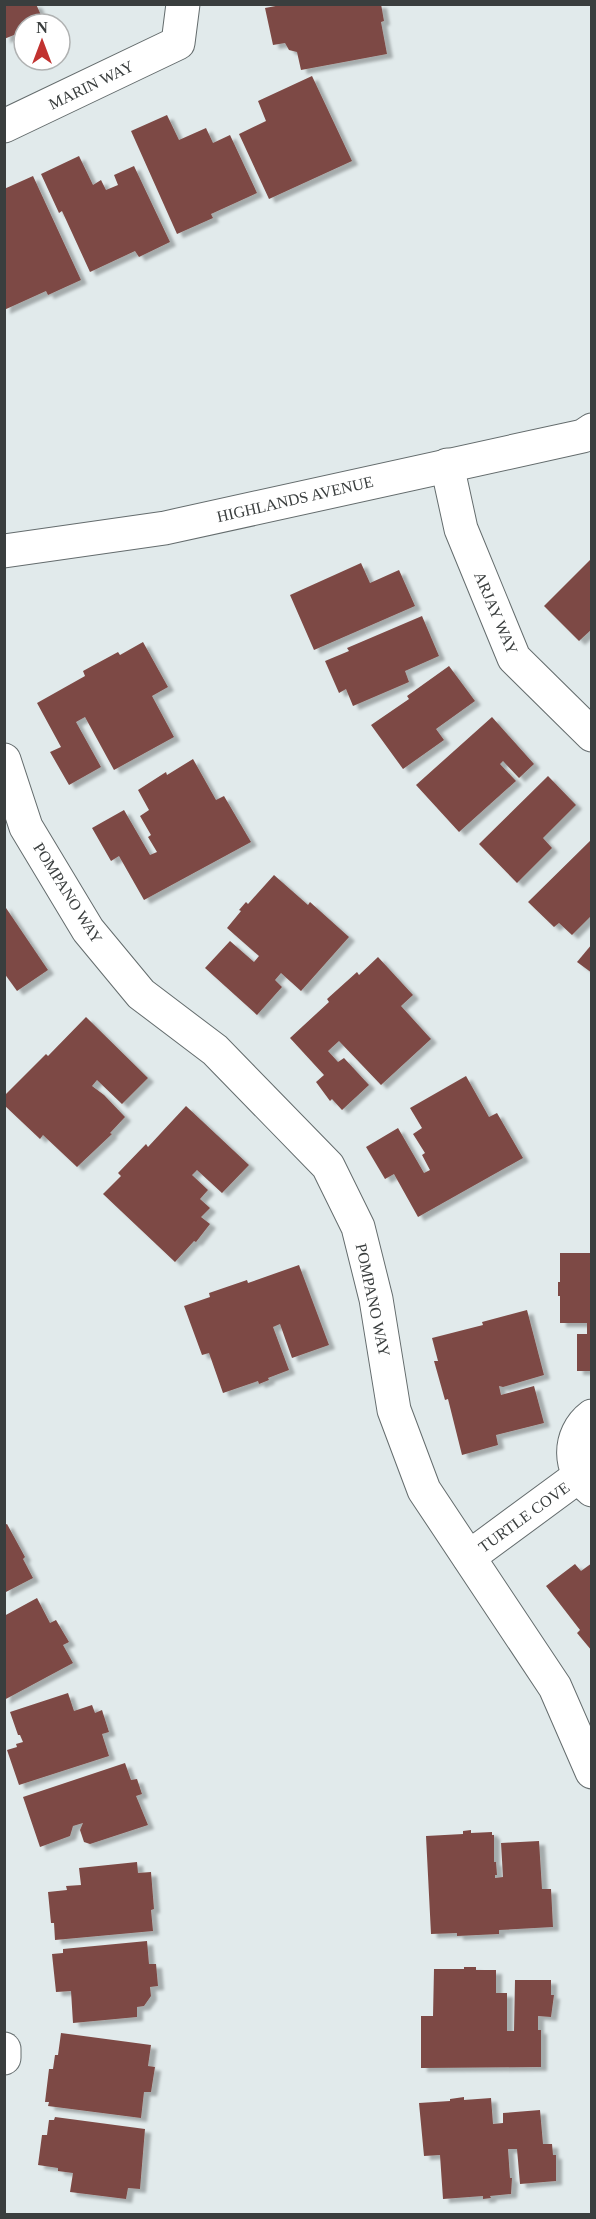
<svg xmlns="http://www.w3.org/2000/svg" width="596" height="2219" font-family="'Times New Roman',serif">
<defs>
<filter id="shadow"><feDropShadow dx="6" dy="4" stdDeviation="1.5" flood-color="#0004"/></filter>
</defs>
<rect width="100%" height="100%" fill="#e1eaeb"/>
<!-- building -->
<g fill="#7d4a45" filter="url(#shadow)">
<path d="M4,4H36L44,22L39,24H24V31L4,39Z"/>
<path d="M286,4H381L384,21L381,22L387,54L301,70L297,52L289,50L285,43L273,45L265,8Z"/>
<path d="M312,76L352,161L269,199L239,134L266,121L258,101Z"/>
<path d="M167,115L179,140L206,128L213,143L230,135L257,193L211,214L213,218L177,234L131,131Z"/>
<path d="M79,156L93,185L101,180L106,190L118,185L114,175L134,166L170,242L139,257L135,251L90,272L62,211L59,213L41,174Z"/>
<path d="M33,176L81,280L48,295L46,291L4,310V189Z"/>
<path d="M592,558V629L579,641L544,606Z"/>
<path d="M361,563L370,583L399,570L415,606L314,650L290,595Z"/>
<path d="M422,616L439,656L405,671L409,682L353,706L346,689L339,693L325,661L349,651L347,648Z"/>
<path d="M143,642L168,687L152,696L174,737L114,770L85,717L76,722L101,767L69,785L50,752L61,747L37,703L85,676L83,671L118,652L120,655Z"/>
<path d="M449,666L475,701L436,729L444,740L403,769L371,725L409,699L407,696Z"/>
<path d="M492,717L534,764L519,778L503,761L500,764L516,781L459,832L416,785Z"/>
<path d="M193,759L216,800L224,796L251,842L144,900L119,856L111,861L92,828L124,810L150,855L157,852L148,837L151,835L140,816L149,810L138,790L166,772L167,775Z"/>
<path d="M548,776L576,805L543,838L552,848L517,883L479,844Z"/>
<path d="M592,839V915L572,935L559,923L554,927L528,902Z"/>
<path d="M274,875L308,905L310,902L349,937L301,991L281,973L275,980L282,987L257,1015L205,968L230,941L254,962L259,956L227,928L241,911L239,910L246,902L248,904Z"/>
<path d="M4,905L48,970L17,991L4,973Z"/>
<path d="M592,944V973L577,962Z"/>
<path d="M378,957L413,995L401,1006L431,1039L381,1085L339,1041L328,1051L338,1062L344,1058L369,1085L342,1110L332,1099L330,1101L316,1082L324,1075L290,1038L329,1002L327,999L357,972L359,975Z"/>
<path d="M86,1017L148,1078L122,1104L97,1080L92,1086L104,1095L125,1117L110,1133L112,1134L77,1167L43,1135L40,1139L4,1105V1096L46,1054L48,1056Z"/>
<path d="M466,1076L489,1117L497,1113L523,1158L418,1217L394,1174L385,1179L366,1147L398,1128L424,1173L430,1170L422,1155L425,1153L413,1134L422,1128L410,1108Z"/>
<path d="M186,1106L249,1165L222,1193L197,1170L192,1175L208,1190L200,1199L210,1208L201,1217L210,1224L196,1242L194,1241L175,1262L103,1194L121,1176L118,1173L146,1144L148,1147Z"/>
<path d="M560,1253H592V1371H577V1334H587V1323H560V1296H558V1282H560Z"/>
<path d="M299,1265L329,1345L292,1358L280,1324L273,1327L289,1370L268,1378L269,1380L259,1384L258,1381L223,1393L209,1353L202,1355L184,1306L210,1297L209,1293L247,1280L248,1283Z"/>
<path d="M527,1310L544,1375L503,1387L499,1386L501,1395L534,1386L544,1423L496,1435L498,1445L462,1455L448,1399L445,1400L434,1361H438L432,1338L483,1325L482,1322Z"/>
<path d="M7,1524L25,1557L23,1559L33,1578L4,1593V1525Z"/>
<path d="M592,1563V1651L577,1633L580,1630L546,1586L575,1564L581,1571Z"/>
<path d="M37,1598L50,1623L56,1620L69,1642L63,1645L73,1663L4,1700V1616Z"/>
<path d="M68,1693L74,1711L92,1705L95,1713L102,1710L109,1732L102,1734L109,1756L19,1785L7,1750L17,1747L16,1744L23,1742L20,1735H18L10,1712Z"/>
<path d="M125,1763L131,1780L137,1779L142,1794L136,1796L148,1825L90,1844L84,1842L80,1830L83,1823L73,1826L70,1836L40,1847L23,1797Z"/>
<path d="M471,1830V1833L492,1832V1835H494V1862H496L497,1875H495V1878L503,1877L501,1843L539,1841L542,1889H551L553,1927L499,1930V1934L457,1936V1933L431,1934L426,1836L463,1834V1831Z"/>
<path d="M137,1862L138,1873L151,1872L154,1909L151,1910L153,1931L55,1940L54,1923H51L48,1892L67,1890L66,1886L81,1885L79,1868Z"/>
<path d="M147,1941L149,1964H156L158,1986L150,1987L151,1996L144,2006L137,2007V2017L73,2023L71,1991L56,1992L52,1954L63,1953V1949Z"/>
<path d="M464,1967H476V1970H496V1993H507V2031H514L515,1980H551V1995H554L551,2017L538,2016V2030H541V2067L421,2068V2016H433L434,1969H464Z"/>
<path d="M61,2033L151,2045L148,2066L155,2067L151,2092H144L141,2118L48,2106L49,2102H45L49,2069H53L55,2055H58Z"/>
<path d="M464,2097V2100L491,2098L493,2124L503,2123V2113L540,2110L543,2144H552L553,2155H556V2181L520,2184L517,2149H508L510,2178H512L511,2194L490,2196L491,2198L483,2199V2196L443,2199L440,2155L424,2156L419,2103L450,2101V2099Z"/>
<path d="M55,2117L145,2129L140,2189L128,2188L126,2199L70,2192L73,2173L58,2171V2168L38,2165L42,2135H47L49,2120H54Z"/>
</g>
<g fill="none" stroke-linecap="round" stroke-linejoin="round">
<!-- minor casing -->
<g stroke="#646c6d" stroke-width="35">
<g id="minor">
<path d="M4,126L178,43L183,4"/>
<path d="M447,465L461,529L514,658L592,735"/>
<path d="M4,760L26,827L88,930L141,994L215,1050L328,1166L358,1227L376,1299L394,1410L424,1490L555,1687L592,1772"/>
<path d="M592,1416C567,1435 568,1471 592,1490"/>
<path d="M469,1557L579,1476"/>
<path d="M4,2049V2058"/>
</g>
</g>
<!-- major casing -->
<g stroke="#646c6d" stroke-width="35">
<path id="major" d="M4,551L165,528L583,436L592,430"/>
</g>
<!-- minor -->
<use href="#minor" stroke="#fff" stroke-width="33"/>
<!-- major -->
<use href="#major" stroke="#fff" stroke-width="33"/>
</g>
<g text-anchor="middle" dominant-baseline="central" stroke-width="6" stroke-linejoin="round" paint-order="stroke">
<!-- street labels -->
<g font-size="16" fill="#3a3e3e" stroke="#fff">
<text transform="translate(91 85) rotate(-26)">MARIN WAY</text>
<text transform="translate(295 499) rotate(-13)">HIGHLANDS AVENUE</text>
<text transform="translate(496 613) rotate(67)">ARJAY WAY</text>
<text transform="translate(68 893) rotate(58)">POMPANO WAY</text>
<text transform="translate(373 1300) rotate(78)">POMPANO WAY</text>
<text transform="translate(524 1517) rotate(-36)">TURTLE COVE</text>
</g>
</g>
<!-- border -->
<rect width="596" height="2219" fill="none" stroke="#3a3e3e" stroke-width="12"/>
<!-- north arrow -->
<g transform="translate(42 42)"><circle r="28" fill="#ffffff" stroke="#b0b2b2" stroke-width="1.5"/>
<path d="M0-4.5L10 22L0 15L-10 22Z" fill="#c13230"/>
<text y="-9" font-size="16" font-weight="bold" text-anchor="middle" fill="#3a3e3e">N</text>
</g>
</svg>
